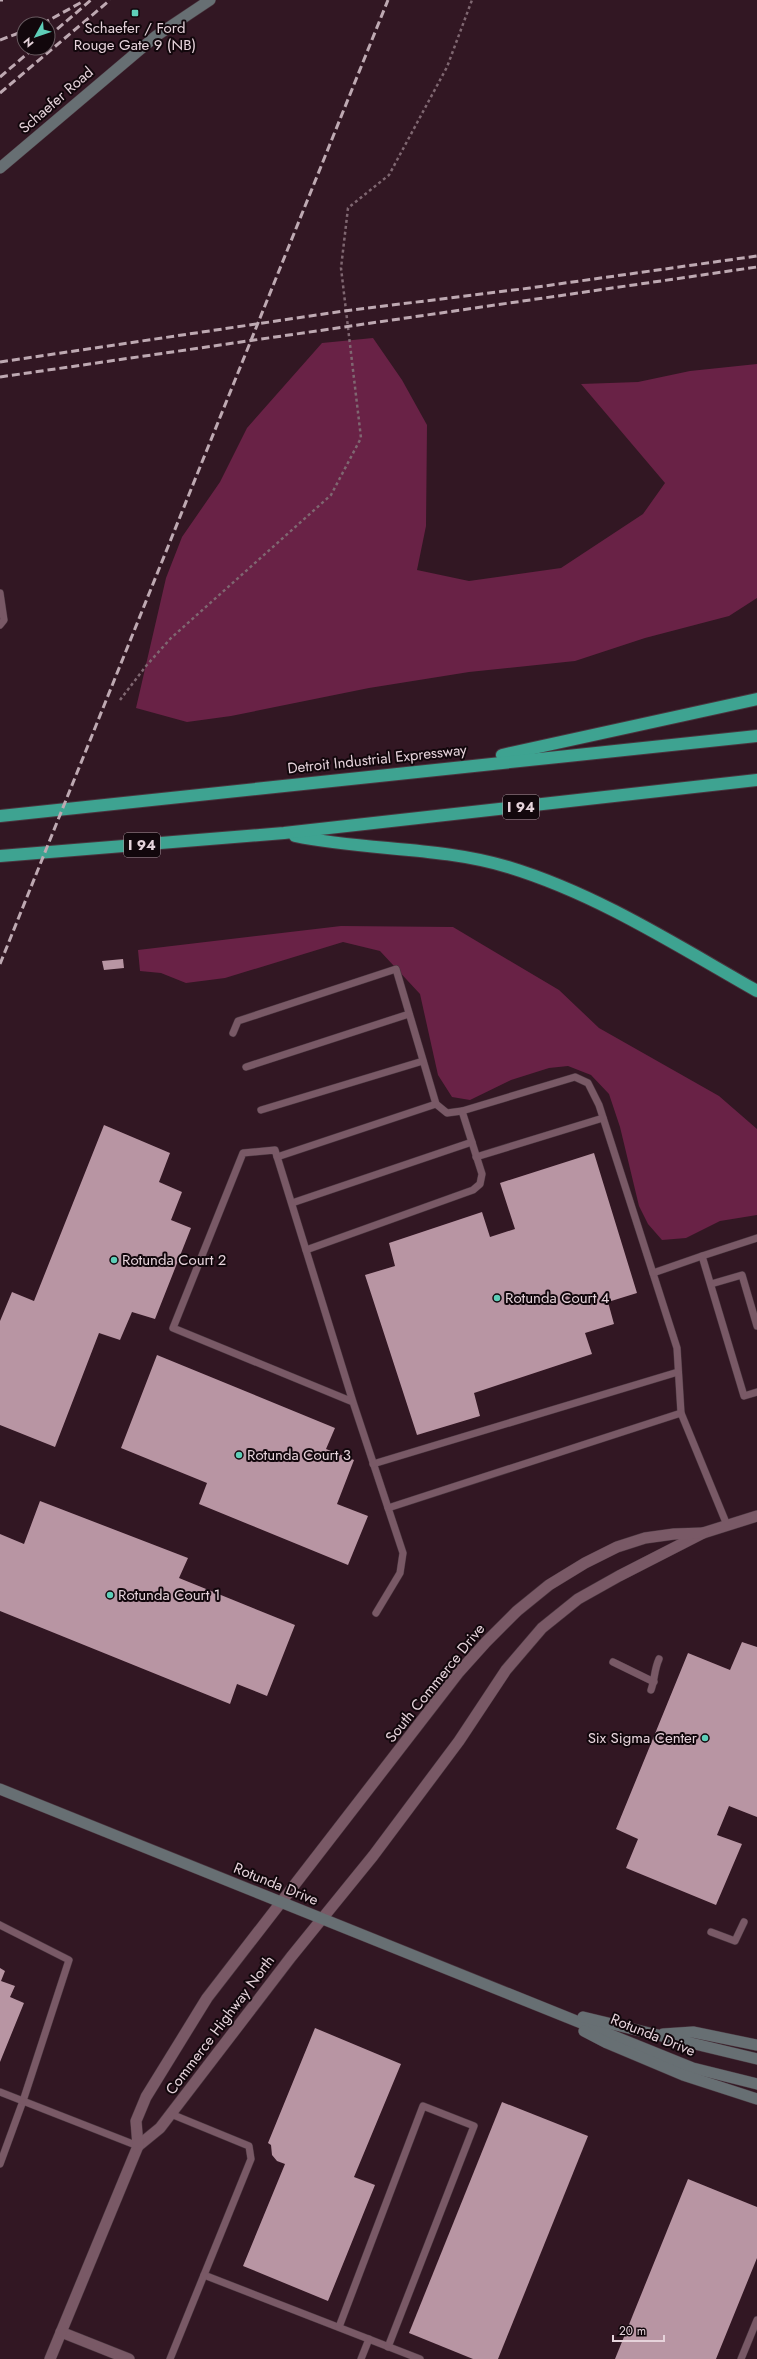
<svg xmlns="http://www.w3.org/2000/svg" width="757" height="2359" font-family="Jost,sans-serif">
<rect width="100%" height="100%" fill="#321723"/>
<!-- green -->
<g fill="#692246">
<path d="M373,338L402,380L427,425L426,526L417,570L469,581L561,568L643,514L665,483L581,384L638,382L690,371L757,364V598L729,616L645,638L575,661L469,672L369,688L231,716L187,722L136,708L166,578L182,537L220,482L247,428L322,343Z"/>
<path d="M341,926L453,927L559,990L599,1028L719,1096L757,1129V1215L720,1221L686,1238L662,1240L648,1224L639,1206L620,1127L609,1094L591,1075L568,1066L549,1068L511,1080L470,1100L452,1097L438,1075L420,994L380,951L343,942L225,978L186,983L161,973L140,971L138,950Z"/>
</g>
<!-- building -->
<g fill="#b895a3">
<path d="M123,959L124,968L104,970L102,961Z"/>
<path d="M104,1125L170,1153L159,1182L182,1192L171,1220L191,1228L155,1319L132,1312L120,1340L99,1333L55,1447L0,1425V1321L12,1292L34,1301Z"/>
<path d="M594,1153L637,1293L608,1302L614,1324L585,1333L592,1354L474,1393L480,1416L417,1435L365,1275L395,1266L389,1243L482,1212L490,1237L515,1229L500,1183Z"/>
<path d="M157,1355L335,1428L326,1449L354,1460L337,1504L368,1516L348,1565L199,1504L207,1483L121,1448Z"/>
<path d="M40,1501L188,1558L179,1578L295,1625L267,1696L237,1684L230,1704L0,1611V1534L24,1544Z"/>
<path d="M742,1642L757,1647V1817L729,1806L717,1835L742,1844L716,1905L626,1868L638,1839L616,1829L688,1653L730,1670Z"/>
<path d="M0,1968L5,1971L1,1981L15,1986L10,1997L24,2003L0,2062Z"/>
<path d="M315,2028L401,2064L354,2177L375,2185L328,2301L243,2266L285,2164L277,2161L272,2155L271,2145L268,2143Z"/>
<path d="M502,2102L588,2136L498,2359H473L409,2333Z"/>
<path d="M688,2179L757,2207V2258L716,2359H615Z"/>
</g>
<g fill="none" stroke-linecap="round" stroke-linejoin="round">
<!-- service casing -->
<g stroke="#49353e" stroke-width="8">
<g id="service">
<path d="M0,593L4,620L0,625"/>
<path d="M233,1033L238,1021L396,969L436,1104L447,1113L462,1111L575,1077L588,1083L599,1105L677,1348L681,1413"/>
<path d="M246,1067L409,1014"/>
<path d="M261,1110L423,1061"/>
<path d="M277,1157L436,1104"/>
<path d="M476,1157L603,1118"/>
<path d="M292,1203L472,1142"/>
<path d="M306,1250L473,1190L480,1184L482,1174L462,1111"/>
<path d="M702,1256L757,1238"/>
<path d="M653,1273L702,1256L744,1396L757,1392"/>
<path d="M711,1284L742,1275L757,1326"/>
<path d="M353,1402L275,1150L243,1153L173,1328L353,1402L403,1553L400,1573L376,1613"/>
<path d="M373,1464L678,1372"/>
<path d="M388,1508L681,1413L727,1525"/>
<path d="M613,1662L654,1682"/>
<path d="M651,1690C655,1679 654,1670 659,1659"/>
<path d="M0,1925L69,1960L23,2101L0,2164"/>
<path d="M711,1932L735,1941L744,1922"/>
<path d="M0,2092L138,2146"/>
<path d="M171,2114L249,2146L251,2159L204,2275L420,2359"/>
<path d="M339,2327L423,2106L474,2126L388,2347"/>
<path d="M170,2359L204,2275"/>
<path d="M361,2359L369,2339"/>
<path d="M741,2359L757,2320"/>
</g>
</g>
<!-- minor casing -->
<g stroke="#49353e" stroke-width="12">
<g id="minor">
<path d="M138,2146L160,2128L291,1957L373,1856L459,1741L506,1670L542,1628L578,1599L619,1576L703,1533L757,1516"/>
<path d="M61,2332L129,2359"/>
<path d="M50,2359L138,2146L136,2121L146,2097L207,1998L459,1672L486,1642L517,1611L549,1585L585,1563L617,1547L645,1538L674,1534L703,1533"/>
</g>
</g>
<!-- secondary casing -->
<g stroke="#49353e" stroke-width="12">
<g id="secondary">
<path d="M0,168L156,36L210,0"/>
<path d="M0,1789L693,2068L757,2084"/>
<path d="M583,2017L757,2059"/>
<path d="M584,2031L607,2043L683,2075L757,2099"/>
<path d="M663,2034L693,2032L757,2045"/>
</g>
</g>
<!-- motorway casing -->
<g stroke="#49353e" stroke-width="14">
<g id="motorway">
<path d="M502,755L757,699"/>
<path d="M0,816L757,736"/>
<path d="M295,836C365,851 438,846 508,867C597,894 676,945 757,991"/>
<path d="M0,856L284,833L757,780"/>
</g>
</g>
<!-- path -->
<path stroke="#7f6771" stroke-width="2.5" stroke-dasharray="3 3" stroke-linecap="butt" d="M120,700L146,666L171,638L331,495L361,438L341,268L348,208L389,175L447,67L472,0"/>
<!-- service -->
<use href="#service" stroke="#795966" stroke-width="7"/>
<!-- minor -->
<use href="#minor" stroke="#795966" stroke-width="11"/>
<!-- secondary -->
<use href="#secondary" stroke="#676f73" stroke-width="11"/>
<!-- motorway -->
<use href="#motorway" stroke="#3ea391" stroke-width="12"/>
<!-- rail -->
<g stroke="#bea9b2" stroke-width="3" stroke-dasharray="8 4" stroke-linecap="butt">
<path d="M0,0H3"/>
<path d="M42,24L82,2"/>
<path d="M48,37L91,0"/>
<path d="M0,40L24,31"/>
<path d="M0,77L34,48"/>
<path d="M0,93L110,0"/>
<path d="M0,362L344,311L530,288L757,256"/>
<path d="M0,377L757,267"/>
<path d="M0,964L388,0"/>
</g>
</g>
<!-- markers -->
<g fill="#5eceb8" stroke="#12070c" stroke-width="1.5">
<rect x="131" y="9" width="8" height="8" rx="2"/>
<circle cx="114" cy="1260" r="4"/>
<circle cx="497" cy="1298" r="4"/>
<circle cx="239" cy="1455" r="4"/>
<circle cx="110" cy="1595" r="4"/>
<circle cx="705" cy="1738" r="4"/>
</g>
<g text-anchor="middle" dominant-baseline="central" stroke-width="4" stroke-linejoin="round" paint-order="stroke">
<!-- shield labels -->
<g fill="#12070c" stroke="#a6969d" stroke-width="1">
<rect x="503" y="795" width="36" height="24" rx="3"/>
<rect x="124" y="833" width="36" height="24" rx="3"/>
</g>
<g font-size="14" font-weight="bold" fill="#e6d3db">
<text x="521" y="807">I 94</text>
<text x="142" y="845">I 94</text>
</g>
<!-- poi labels -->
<g font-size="15" fill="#e6d3db" stroke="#12070c" text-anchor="start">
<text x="135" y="28" text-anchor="middle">Schaefer / Ford<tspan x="135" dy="17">Rouge Gate 9 (NB)</tspan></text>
<text x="122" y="1260">Rotunda Court 2</text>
<text x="505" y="1298">Rotunda Court 4</text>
<text x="247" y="1455">Rotunda Court 3</text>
<text x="118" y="1595">Rotunda Court 1</text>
<text x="697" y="1738" text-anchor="end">Six Sigma Center</text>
</g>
<!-- street labels -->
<g font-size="15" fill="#e6d3db" stroke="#12070c">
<text transform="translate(56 100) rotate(-41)">Schaefer Road</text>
<text transform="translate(377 759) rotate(-6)">Detroit Industrial Expressway</text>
<text transform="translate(435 1683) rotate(-51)">South Commerce Drive</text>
<text transform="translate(276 1884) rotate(22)">Rotunda Drive</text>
<text transform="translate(220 2025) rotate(-53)">Commerce Highway North</text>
<text transform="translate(653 2035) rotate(22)">Rotunda Drive</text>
</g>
</g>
<!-- north arrow -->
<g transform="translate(36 36) rotate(230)"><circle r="19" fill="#12070c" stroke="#67595f"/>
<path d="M0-3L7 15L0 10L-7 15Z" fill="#5eceb8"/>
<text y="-6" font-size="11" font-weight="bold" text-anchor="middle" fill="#e6d3db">N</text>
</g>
<!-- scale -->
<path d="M613 2335v6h51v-6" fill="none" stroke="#e6d3db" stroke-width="2"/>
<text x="619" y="2335" font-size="12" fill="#e6d3db" stroke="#12070c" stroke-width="3" paint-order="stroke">20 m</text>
</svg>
